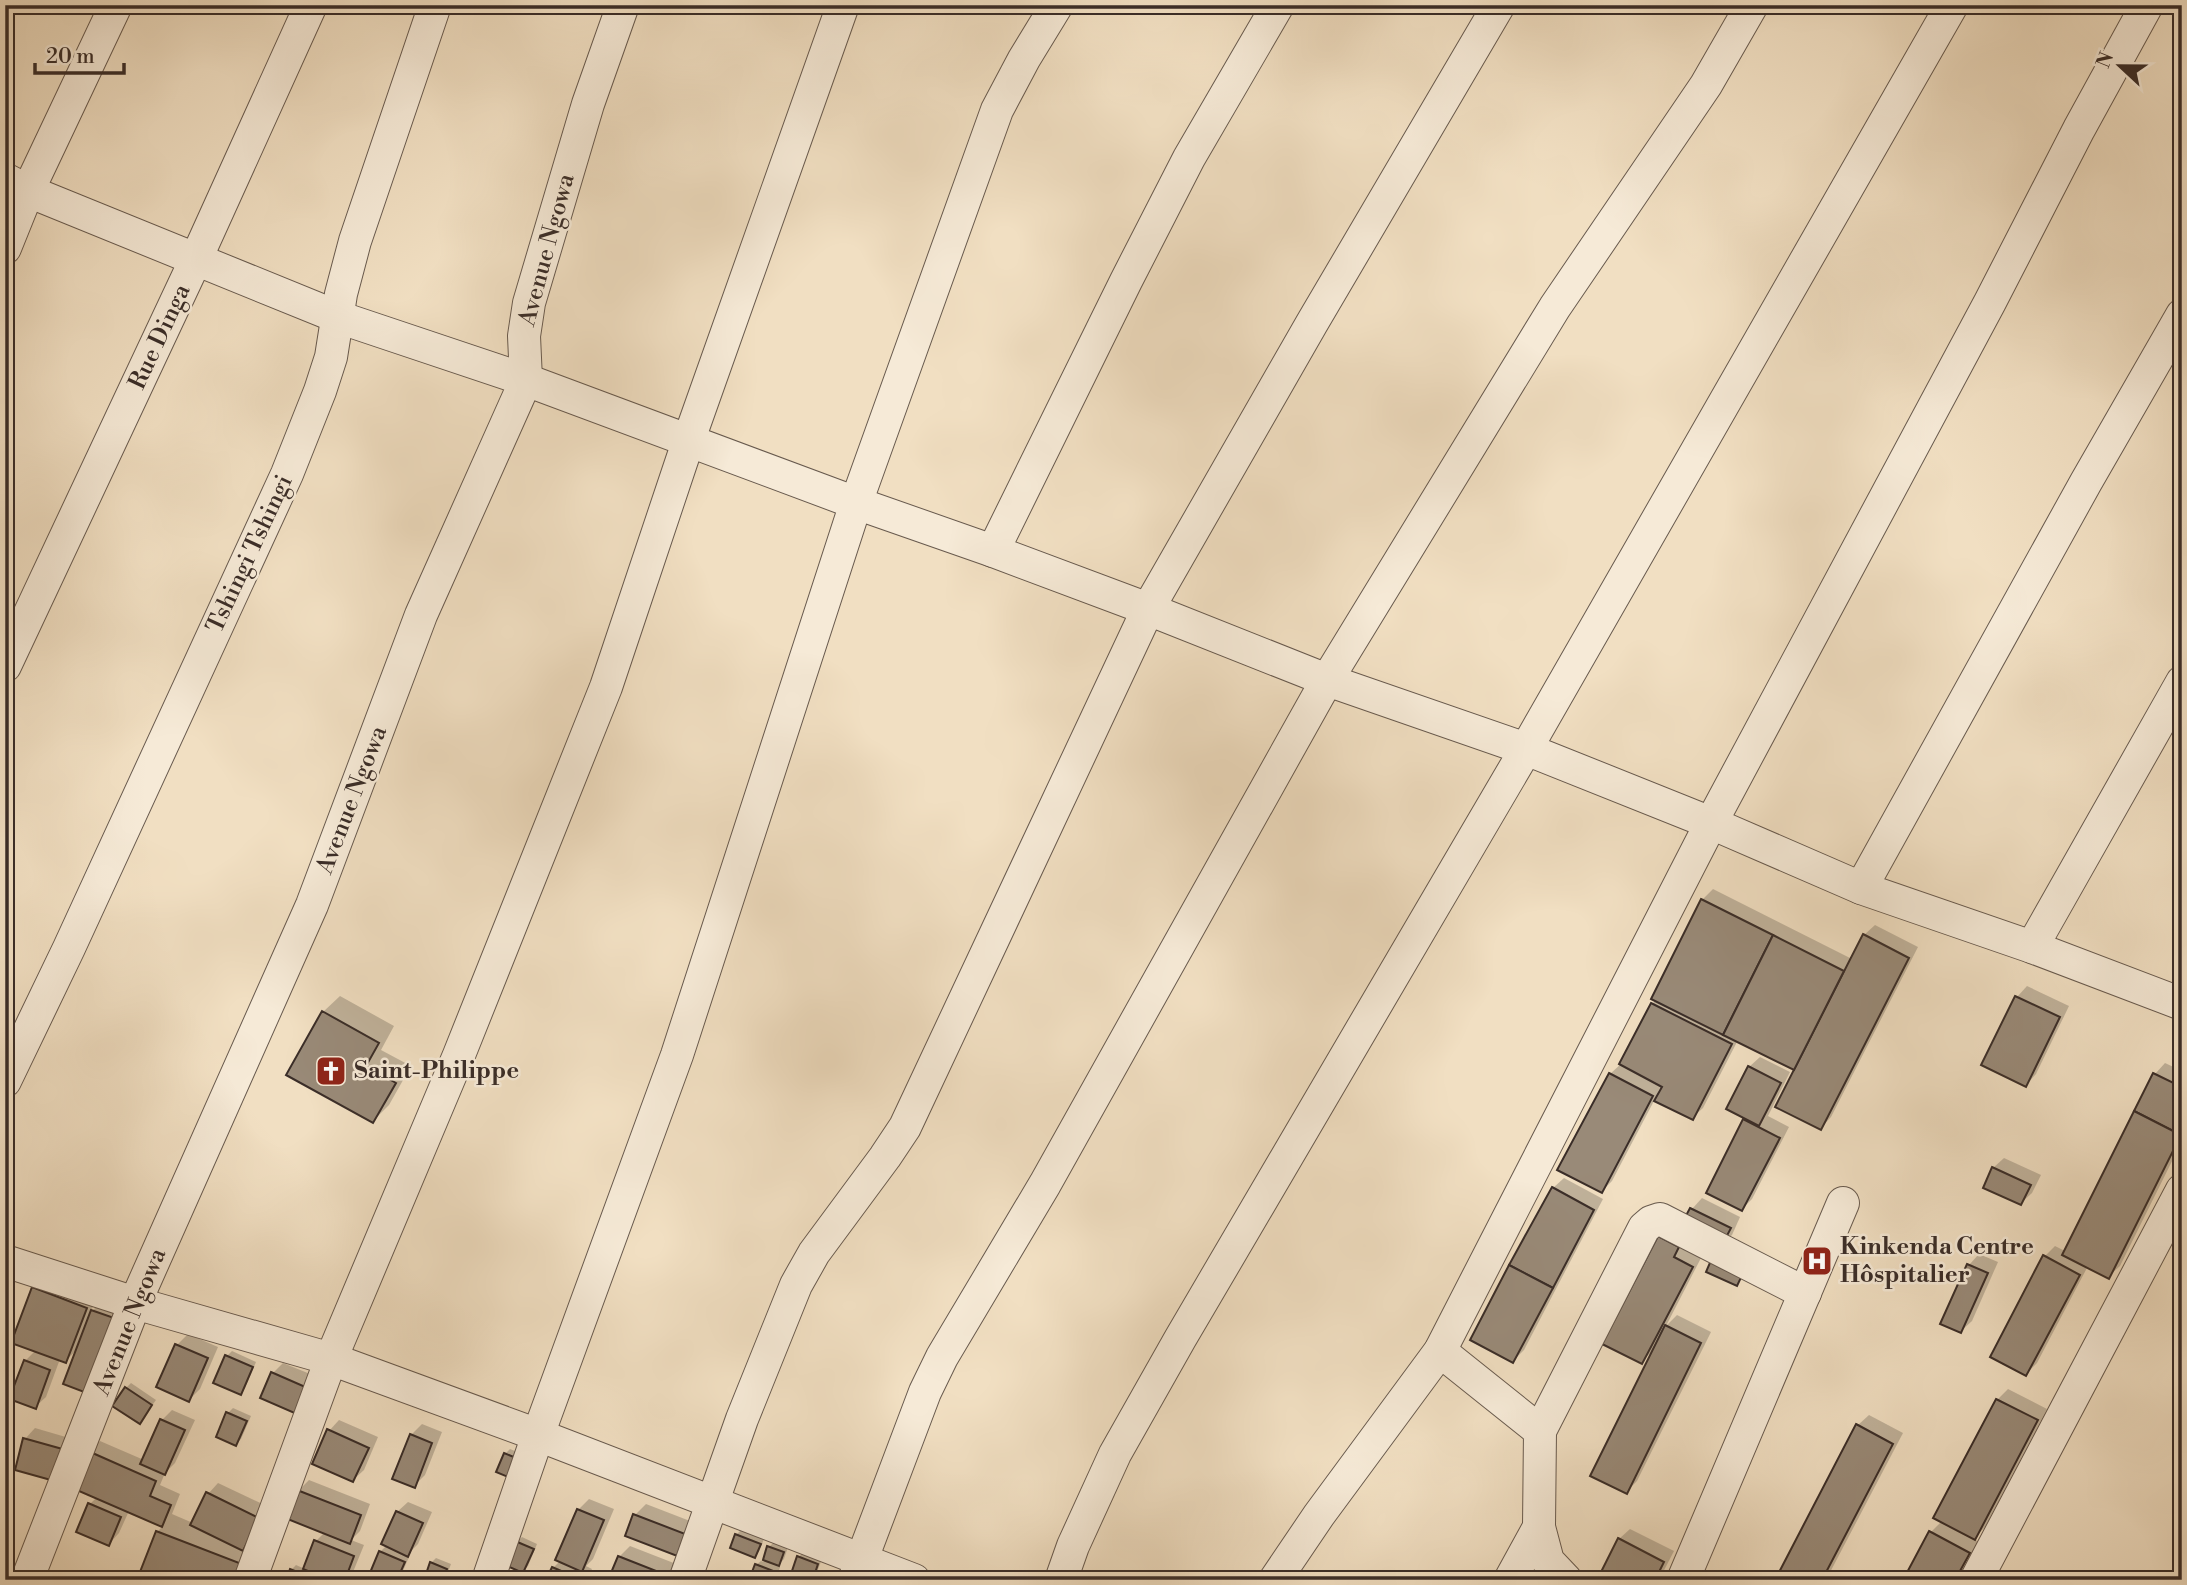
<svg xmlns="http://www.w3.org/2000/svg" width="2187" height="1585" font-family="'Libre Bodoni',serif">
<rect width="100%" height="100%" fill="#f1dfc2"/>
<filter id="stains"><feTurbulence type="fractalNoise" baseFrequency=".00286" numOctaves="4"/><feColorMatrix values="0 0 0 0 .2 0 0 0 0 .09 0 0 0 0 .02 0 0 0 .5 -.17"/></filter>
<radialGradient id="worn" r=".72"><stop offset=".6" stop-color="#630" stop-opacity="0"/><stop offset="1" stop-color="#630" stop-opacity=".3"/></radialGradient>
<!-- shadow -->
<g fill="#0003">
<path d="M1713,889L1852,959L1864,935L1875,925L1918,947L1831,1117L1821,1128L1796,1070L1738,1040L1703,1108L1692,1118L1655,1099L1612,1181L1602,1191L1610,1074L1622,1063L1652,1004L1656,1000L1702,900Z"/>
<path d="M2027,986L2069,1006L2036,1074L2026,1085L1984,1064L2017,997Z"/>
<path d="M340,996L394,1026L381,1050L411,1066L389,1105L373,1121L323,1012Z"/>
<path d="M1760,1057L1790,1072L1768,1116L1789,1127L1752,1199L1742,1209L1708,1192L1746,1117L1749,1067Z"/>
<path d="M2165,1063L2182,1071V1141L2120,1266L2109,1276L2088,1266L2037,1363L2026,1374L2044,1257L2055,1246L2065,1251L2155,1074Z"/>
<path d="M2004,1158L2041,1175L2032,1193L2021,1203L1993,1168Z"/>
<path d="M1564,1178L1603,1199L1524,1350L1513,1361L1553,1188Z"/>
<path d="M1702,1198L1740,1217L1732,1235L1721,1245L1692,1209Z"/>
<path d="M1670,1226L1702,1256L1666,1326L1677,1315L1711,1332L1637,1481L1626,1492L1654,1349L1642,1362L1660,1237Z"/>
<path d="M1979,1254L1998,1262L1972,1321L1961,1331L1969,1265Z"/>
<path d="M44,1278L96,1297L91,1312L103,1300L129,1310L78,1348L66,1361L60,1359L46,1397L35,1407L25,1361L36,1350L34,1288Z"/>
<path d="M188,1334L218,1347L200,1389L189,1400L158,1386L177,1345Z"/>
<path d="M232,1351L256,1362L245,1388L240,1393L227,1356Z"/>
<path d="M283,1363L320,1378L310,1402L273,1373Z"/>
<path d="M131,1383L156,1400L140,1422L126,1388Z"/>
<path d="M2008,1389L2047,1409L1985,1527L1974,1539L1979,1542L1959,1580H1905L1931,1532L1942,1521L1997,1400Z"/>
<path d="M233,1408L251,1416L241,1439L236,1444L228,1413Z"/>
<path d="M172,1410L195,1420L175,1463L165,1473L160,1485L180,1494L172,1514L193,1523L208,1494L218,1483L269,1507L250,1580L142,1571L157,1532L163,1526L129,1511L119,1533L109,1544L90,1504L97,1497L89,1452L100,1441L144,1460L162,1420Z"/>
<path d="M1869,1415L1903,1433L1826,1580H1777L1858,1425Z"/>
<path d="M339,1420L378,1437L364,1470L353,1480L329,1431Z"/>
<path d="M422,1424L442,1432L425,1475L414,1486L411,1435Z"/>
<path d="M35,1428L76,1440L68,1469L25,1439Z"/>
<path d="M510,1449L525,1455L517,1472L505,1454Z"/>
<path d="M309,1480L370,1504L360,1531L351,1540L364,1545L353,1572L345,1580H335L318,1573L316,1580H288L291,1570L296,1565L305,1569L316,1541L325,1532L298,1491Z"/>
<path d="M589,1499L614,1509L593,1559L586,1566L592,1569L587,1580H548L553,1568L560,1561L578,1510Z"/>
<path d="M408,1502L432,1512L418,1544L406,1556L409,1557L399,1580H369L380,1552L387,1545L397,1512Z"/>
<path d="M646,1504L703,1526L695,1546L635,1515Z"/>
<path d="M1630,1529L1674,1551L1659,1580H1599L1619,1539Z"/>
<path d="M741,1530L764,1539L759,1551L755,1556L736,1535Z"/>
<path d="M522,1537L537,1544L528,1566L523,1571L517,1542Z"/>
<path d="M774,1542L788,1547L784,1559L777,1566L780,1567L776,1580H751L756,1565L761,1561L764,1562L769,1547Z"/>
<path d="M630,1546L684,1567L678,1580L619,1557Z"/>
<path d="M803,1552L822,1559L817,1572L812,1577L799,1557Z"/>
<path d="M436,1558L451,1564L445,1580H425L431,1563Z"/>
<path d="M512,1570L531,1578L530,1580H505Z"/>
</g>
<!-- building -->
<g fill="#998a78" stroke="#3a2d28" stroke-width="2">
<path d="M1701,899L1773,935L1723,1035L1651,999Z"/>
<path d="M1863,934L1909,958L1821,1130L1775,1107Z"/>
<path d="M1773,935L1844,971L1794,1070L1723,1035Z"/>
<path d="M2015,996L2060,1017L2026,1087L1981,1065Z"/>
<path d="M1651,1003L1732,1044L1693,1120L1654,1101L1662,1087L1619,1064Z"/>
<path d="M322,1011L379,1043L366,1066L396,1083L373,1123L286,1075Z"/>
<path d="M1748,1066L1781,1083L1759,1126L1726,1109Z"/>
<path d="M1609,1073L1653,1096L1602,1193L1557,1170Z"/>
<path d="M2153,1073L2182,1087L2181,1135L2134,1111Z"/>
<path d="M2134,1111L2181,1135L2109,1279L2062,1255Z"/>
<path d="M1743,1119L1780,1138L1742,1211L1706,1193Z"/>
<path d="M1992,1167L2031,1185L2021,1205L1983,1188Z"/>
<path d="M1552,1187L1594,1210L1553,1288L1509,1265Z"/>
<path d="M1690,1208L1731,1228L1721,1247L1680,1227Z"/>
<path d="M1658,1236L1679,1247L1674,1257L1693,1267L1642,1364L1602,1344Z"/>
<path d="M2043,1255L2080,1275L2026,1376L1990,1357Z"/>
<path d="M1712,1258L1744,1271L1737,1286L1706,1272Z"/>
<path d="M1967,1264L1988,1273L1961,1333L1940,1324Z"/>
<path d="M1509,1265L1553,1288L1513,1363L1470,1340Z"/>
<path d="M32,1287L87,1308L66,1363L11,1343Z"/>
<path d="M91,1310L120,1320L92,1395L63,1384Z"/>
<path d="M1665,1325L1701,1343L1627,1494L1590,1476Z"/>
<path d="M175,1344L208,1358L189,1402L156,1387Z"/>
<path d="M225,1355L253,1367L241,1395L213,1383Z"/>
<path d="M24,1360L50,1370L36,1409L9,1399Z"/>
<path d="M271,1372L310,1389L299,1415L260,1398Z"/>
<path d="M125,1387L152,1405L140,1424L112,1406Z"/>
<path d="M1996,1399L2038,1420L1975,1540L1933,1518Z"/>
<path d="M226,1412L247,1421L236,1446L216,1437Z"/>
<path d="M160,1419L185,1430L165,1475L140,1464Z"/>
<path d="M1856,1424L1893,1444L1822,1580H1775Z"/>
<path d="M327,1429L369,1448L353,1482L312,1464Z"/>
<path d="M410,1434L432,1443L415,1488L392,1479Z"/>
<path d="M23,1438L66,1450L58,1482L15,1470Z"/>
<path d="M88,1451L156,1481L150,1496L171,1505L162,1527L72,1488Z"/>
<path d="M504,1453L521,1460L513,1479L496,1472Z"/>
<path d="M297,1490L361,1515L350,1544L285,1518Z"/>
<path d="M206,1492L259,1518L243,1551L190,1525Z"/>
<path d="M88,1503L121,1517L109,1546L76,1532Z"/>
<path d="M577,1509L604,1520L582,1572L555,1560Z"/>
<path d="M396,1511L423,1523L408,1557L381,1544Z"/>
<path d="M633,1514L693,1537L685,1559L625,1536Z"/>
<path d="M156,1531L247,1566L241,1580H159L140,1572Z"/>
<path d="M1929,1531L1970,1553L1955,1580H1903Z"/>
<path d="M735,1534L761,1544L755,1558L730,1548Z"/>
<path d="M1618,1538L1664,1562L1655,1580H1597Z"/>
<path d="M314,1540L354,1556L345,1580H330L303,1569Z"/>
<path d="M515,1541L534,1549L523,1573L505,1565Z"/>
<path d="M767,1546L784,1552L779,1566L763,1560Z"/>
<path d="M379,1551L405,1562L397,1580H367Z"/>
<path d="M618,1556L674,1578L673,1580H608Z"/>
<path d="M797,1556L818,1564L813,1579L792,1571Z"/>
<path d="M430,1562L447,1569L443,1580H424Z"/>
<path d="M755,1564L776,1572L773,1580H749Z"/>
<path d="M552,1567L582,1580H546Z"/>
<path d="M290,1569L314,1579V1580H286Z"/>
</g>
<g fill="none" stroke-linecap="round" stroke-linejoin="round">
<!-- minor casing -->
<g stroke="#685a4e" stroke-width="34">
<g id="minor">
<path d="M5,179L28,191L338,317L526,380L856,503L993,551L1148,609L1327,680L1526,749L1711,823L1861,888L2032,947L2182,1004"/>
<path d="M5,248L28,191L116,5"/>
<path d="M993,551L1126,281L1189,158L1278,5"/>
<path d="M5,666L196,259L311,5"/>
<path d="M1861,888L2086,482L2182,315"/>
<path d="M2032,947L2182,682"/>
<path d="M5,1081L69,948L287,474L320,391L331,357L341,294L355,241L435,5"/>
<path d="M5,1261L135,1303L331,1359L538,1435L914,1580"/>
<path d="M1440,1351L1540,1431"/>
<path d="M27,1580L135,1303L312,905L421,615L526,380L524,336L529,303L588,104L623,5"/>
<path d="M250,1580L331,1359L459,1055L606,687L688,442L843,5"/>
<path d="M488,1580L538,1435L677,1055L856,503L997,110L1024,59L1057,5"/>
<path d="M685,1580L742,1419L796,1285L814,1253L885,1157L905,1127L1148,609L1312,323L1499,5"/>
<path d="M854,1580L925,1392L942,1357L1045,1184L1327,680L1555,307L1706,85L1752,5"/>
<path d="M1061,1580L1073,1546L1115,1454L1180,1339L1526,749L1952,5"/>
<path d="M1275,1580L1319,1515L1440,1351L1711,823L1990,302L2079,129L2147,5"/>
<path d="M1510,1580L1539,1527"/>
<path d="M1566,1580L1548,1561L1539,1527L1540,1431L1644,1228L1651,1222L1660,1219L1805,1293"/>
<path d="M1683,1580L1843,1203"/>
<path d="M1976,1580L2182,1190"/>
</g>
</g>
<!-- minor -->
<use href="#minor" stroke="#f6ead7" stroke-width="32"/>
</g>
<!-- icons -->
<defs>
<g id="church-square" transform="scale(1.575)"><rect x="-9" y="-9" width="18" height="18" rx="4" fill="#8f2418" stroke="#f6ead7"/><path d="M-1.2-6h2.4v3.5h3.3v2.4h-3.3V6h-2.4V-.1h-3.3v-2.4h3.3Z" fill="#fff"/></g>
<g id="hospital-square" transform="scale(1.575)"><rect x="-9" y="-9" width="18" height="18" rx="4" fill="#8f2418" stroke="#f6ead7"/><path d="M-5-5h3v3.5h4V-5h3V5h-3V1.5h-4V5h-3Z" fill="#fff"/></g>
</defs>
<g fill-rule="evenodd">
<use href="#church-square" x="331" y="1071"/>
<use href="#hospital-square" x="1817" y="1261"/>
</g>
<g text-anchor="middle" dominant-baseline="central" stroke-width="5" stroke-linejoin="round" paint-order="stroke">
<!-- street labels -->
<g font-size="24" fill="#3a2d28" stroke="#f6ead7">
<text transform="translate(547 250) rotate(-75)">Avenue Ngowa</text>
<text transform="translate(160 337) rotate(-65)">Rue Dinga</text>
<text transform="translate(250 554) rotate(-65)">Tshingi Tshingi</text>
<text transform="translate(352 800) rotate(-69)">Avenue Ngowa</text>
<text transform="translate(130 1322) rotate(-68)">Avenue Ngowa</text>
</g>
<!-- poi labels -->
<g font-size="24" font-weight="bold" fill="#3a2d28" stroke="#f6ead7" text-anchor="start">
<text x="354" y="1071">Saint-Philippe</text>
<text x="1840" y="1247">Kinkenda Centre<tspan x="1840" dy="28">Hôspitalier</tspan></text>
</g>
</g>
<!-- margin -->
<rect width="2187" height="1585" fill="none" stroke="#f1dfc2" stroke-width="28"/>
<rect x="7" y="7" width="2173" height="1571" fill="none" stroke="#3a2d28" stroke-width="3.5"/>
<rect x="14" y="14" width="2159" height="1557" fill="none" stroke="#3a2d28" stroke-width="2"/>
<!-- north arrow -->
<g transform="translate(2120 66) rotate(292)" stroke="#f6ead7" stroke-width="5" paint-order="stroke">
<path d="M0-5L12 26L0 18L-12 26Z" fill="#3a2d28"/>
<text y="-10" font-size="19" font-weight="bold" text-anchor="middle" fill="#3a2d28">N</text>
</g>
<!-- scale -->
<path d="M35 63v10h89v-10" fill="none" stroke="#3a2d28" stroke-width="3.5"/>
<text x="46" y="63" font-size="21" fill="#3a2d28" stroke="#f6ead7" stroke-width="5" paint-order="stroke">20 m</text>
<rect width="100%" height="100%" filter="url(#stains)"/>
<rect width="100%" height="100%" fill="url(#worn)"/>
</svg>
